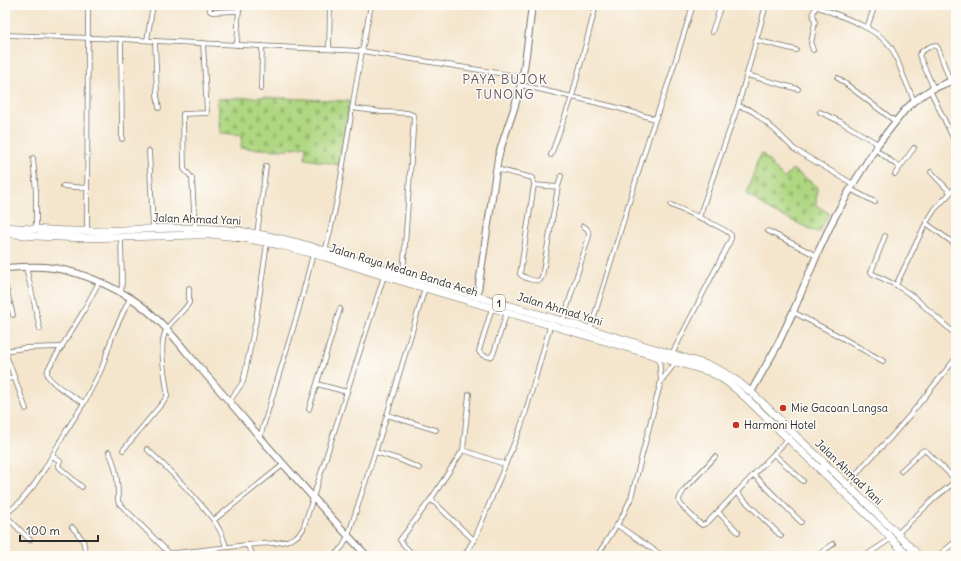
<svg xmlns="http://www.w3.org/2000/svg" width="961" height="561" font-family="Delius,sans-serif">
<defs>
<pattern id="cemetery-stones" width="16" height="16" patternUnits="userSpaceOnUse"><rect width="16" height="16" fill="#afd782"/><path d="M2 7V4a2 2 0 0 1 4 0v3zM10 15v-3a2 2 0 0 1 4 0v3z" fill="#97b970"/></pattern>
</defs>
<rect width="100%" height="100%" fill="#fdfcf7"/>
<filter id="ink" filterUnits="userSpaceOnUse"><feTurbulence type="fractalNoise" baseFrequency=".025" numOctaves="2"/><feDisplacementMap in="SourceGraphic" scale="8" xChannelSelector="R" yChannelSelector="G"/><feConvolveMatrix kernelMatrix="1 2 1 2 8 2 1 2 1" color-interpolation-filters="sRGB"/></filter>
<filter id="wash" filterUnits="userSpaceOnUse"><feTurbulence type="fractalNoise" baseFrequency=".012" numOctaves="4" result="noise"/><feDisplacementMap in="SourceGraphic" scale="16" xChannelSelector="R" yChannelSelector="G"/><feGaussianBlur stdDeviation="0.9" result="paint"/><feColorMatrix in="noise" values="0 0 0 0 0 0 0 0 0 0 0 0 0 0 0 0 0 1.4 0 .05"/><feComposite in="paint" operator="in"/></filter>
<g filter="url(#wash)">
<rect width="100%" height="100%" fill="#f4e5cc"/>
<!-- cemetery -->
<g fill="url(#cemetery-stones)" stroke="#6d8156">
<path d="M263,97L349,101L341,165L305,159L306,146L280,150L241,148L242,135L220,133L217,99Z"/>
<path d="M762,153L784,179L792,169L817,186L816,205L829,213L819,233L771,211L747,194L757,162Z"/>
</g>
</g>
<g filter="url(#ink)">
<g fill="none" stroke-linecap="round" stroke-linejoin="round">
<!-- street casing -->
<g stroke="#716c63" stroke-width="5.5">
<g id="street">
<path d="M209,5L210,11L212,12L239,11"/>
<path d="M813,5C836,15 875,26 891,47C895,54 898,62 901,70C905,80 910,91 914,101"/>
<path d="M437,6V5"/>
<path d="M867,28L875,5"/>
<path d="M712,32L721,5"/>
<path d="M5,35L121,39L155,41L362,51L523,77"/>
<path d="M121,39L122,139"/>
<path d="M147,40L153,5"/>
<path d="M756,40L796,50"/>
<path d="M155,41L157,95L159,108"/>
<path d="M237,45L239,5"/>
<path d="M329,49L330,5"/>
<path d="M813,50L811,44L815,22L813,13L816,7"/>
<path d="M747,75L798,89"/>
<path d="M838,78L896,122"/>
<path d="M521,85L615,107L655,119"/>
<path d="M261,89L262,46"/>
<path d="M934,89L919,55C922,50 930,46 935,45L938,48L950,81"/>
<path d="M930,90L956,144"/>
<path d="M738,106L748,109L755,113L777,132L794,149L853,184"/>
<path d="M352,108L382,112L408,113L413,115L414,117L403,274"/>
<path d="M820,112L841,122L878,144"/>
<path d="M875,149L899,167"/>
<path d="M149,151L153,228"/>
<path d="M551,155L572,97L596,5"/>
<path d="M33,158L36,192V229"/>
<path d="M496,169L533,178L534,185L520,274C524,278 535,282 540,280L542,277L558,187L561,176"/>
<path d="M931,172L950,192"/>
<path d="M895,174L914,148"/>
<path d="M534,185L558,187"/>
<path d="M63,186L86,188"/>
<path d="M850,189L875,202"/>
<path d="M671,205C680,209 728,229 731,235C732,237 731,239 730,241L672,354"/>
<path d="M699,217L738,106L766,5"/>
<path d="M926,223L956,245"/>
<path d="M195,228L192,178L184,169L183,114L207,113L203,43"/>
<path d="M87,231L88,5"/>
<path d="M768,231L817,256"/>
<path d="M257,234L266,166"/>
<path d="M885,236L872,270L871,272L873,274L896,285L914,297L956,335"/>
<path d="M121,237L122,283L121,293"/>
<path d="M325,251C338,205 344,157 352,110C357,75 364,40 371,5"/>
<path d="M26,267L40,329"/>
<path d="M5,284L13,315"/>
<path d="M896,285L926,223L935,209L956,187"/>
<path d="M492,308L479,351C480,355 488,358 492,356L494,352L507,312"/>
<path d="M793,312L837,335L883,361"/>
<path d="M563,321L589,236C589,230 587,228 583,226"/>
<path d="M590,330L650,134L668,84L693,5"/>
<path d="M5,351L24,348L62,347"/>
<path d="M5,352L26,409"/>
<path d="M5,380L14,377"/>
<path d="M661,381L676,362"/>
<path d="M317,384L347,392"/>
<path d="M469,394L463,450L504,464"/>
<path d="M229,402L243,382L256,320L267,243"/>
<path d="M84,403C76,398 48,383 47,373C47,370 49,367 51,364L83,312L99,282"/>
<path d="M309,409L340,309"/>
<path d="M387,415L436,430"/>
<path d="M260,437L298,312L313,254"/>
<path d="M147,449C164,465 180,480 195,498C209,514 221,526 226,547"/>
<path d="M123,450L164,401L167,397V391C165,374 157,341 168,327C174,319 183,312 189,303V288"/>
<path d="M109,452C117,468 118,483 118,501L119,503L170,554"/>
<path d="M375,452L398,459L419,468"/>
<path d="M774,454L803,481"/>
<path d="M52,456L60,461L58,465L60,468L82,487"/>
<path d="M715,457L684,490L680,497L679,501L681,505L698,522L702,525L707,523L788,439"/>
<path d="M5,470L6,469"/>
<path d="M901,471L921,452L924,450L926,451L956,480"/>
<path d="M754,475L801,522"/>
<path d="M848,485L863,466L891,437L910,415L956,358"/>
<path d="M736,492L781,536"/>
<path d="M431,499L463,450"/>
<path d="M718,512L738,532"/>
<path d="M5,515L20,502L34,485L44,470L66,431L84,403L101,370L104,362L113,334L130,298"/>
<path d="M5,515L30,540"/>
<path d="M214,520L284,464"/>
<path d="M617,525L663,556"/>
<path d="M72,527L83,540L86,556"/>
<path d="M897,534L936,497L956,481"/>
<path d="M247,545L254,556"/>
<path d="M139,556C175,554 211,549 246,545C260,543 276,545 289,540C295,538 300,534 303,529L384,276"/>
<path d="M334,556L343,546L348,536L387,415L425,288"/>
<path d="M414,556L402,543L400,540L431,499L464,531L474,540"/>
<path d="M464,556L476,536L520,429L526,411L551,323"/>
<path d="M597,556L622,517L631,498L661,381L659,357"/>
<path d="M817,556L833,544"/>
<path d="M865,556L892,538"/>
<path d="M938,556L956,541"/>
</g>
</g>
<!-- secondary casing -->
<g stroke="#716c63" stroke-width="8">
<g id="secondary">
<path d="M5,268C18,267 31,266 44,267C73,269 105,283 129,297C153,312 171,333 188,354C201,369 214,384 228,400C273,453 319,505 367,556"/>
<path d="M477,297L498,158C505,131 517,106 522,79C527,55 529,29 532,5"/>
<path d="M751,392L776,348L793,312L819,250L833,220L855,181L878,144L904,111L914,101L930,90L956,79"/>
</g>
</g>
<!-- primary casing -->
<g stroke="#716c63" stroke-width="8">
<g id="primary">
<path d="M5,227C32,229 62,232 89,231C138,230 189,225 238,231C289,237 337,255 386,270C495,301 603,333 711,366C743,379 771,412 795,435C837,475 879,514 919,556"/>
<path d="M5,233L35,236L83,238L197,235H218L238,237L280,245L325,257L384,276L710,372C724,378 735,388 746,398L880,527L908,556"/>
</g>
</g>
<!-- highway casing -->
<g stroke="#716c63" stroke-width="10">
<g id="highway">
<path d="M238,237L239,231"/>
<path d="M821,470L826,465"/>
</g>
</g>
<!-- street -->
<use href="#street" stroke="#fff" stroke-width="4"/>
<!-- secondary -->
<use href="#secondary" stroke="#fff" stroke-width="6"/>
<!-- primary -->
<use href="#primary" stroke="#fff" stroke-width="7"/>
<!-- highway -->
<use href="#highway" stroke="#fff" stroke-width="8"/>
</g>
</g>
<!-- markers -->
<g fill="#c8321e" stroke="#fdfcf7" stroke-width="1.5">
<circle cx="783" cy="408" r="4"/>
<circle cx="736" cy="425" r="4"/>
</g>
<g text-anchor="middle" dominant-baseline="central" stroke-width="3" stroke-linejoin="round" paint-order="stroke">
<!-- shield labels -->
<rect fill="#fdfcf7" stroke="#6a6a68" stroke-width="1" x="493" y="295" width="12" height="16" rx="3"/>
<g font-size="10" font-weight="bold" fill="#2b2b2b">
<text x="499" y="303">1</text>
</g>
<!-- street labels -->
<g font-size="11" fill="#2b2b2b" stroke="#fdfcf7">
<text transform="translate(197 219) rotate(2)">Jalan Ahmad Yani</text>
<text transform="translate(404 270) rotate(17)">Jalan Raya Medan Banda Aceh</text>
<text transform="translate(560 309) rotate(17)">Jalan Ahmad Yani</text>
<text transform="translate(849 472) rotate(44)">Jalan Ahmad Yani</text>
</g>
<!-- poi labels -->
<g font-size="11" fill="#2b2b2b" stroke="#fdfcf7" text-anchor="start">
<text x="791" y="408">Mie Gacoan Langsa</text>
<text x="744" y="425">Harmoni Hotel</text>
</g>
<!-- quarter labels -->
<g font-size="13" letter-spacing="1" fill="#675b67" stroke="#fdfcf7">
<text x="505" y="79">PAYA BUJOK<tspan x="505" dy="15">TUNONG</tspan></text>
</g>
</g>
<!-- margin -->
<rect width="961" height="561" fill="none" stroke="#fdfcf7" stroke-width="20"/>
<!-- scale -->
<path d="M20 535v6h78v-6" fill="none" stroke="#2b2b2b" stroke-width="2"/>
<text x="26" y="535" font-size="12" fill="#2b2b2b" stroke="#fdfcf7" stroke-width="3" paint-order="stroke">100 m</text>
</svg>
